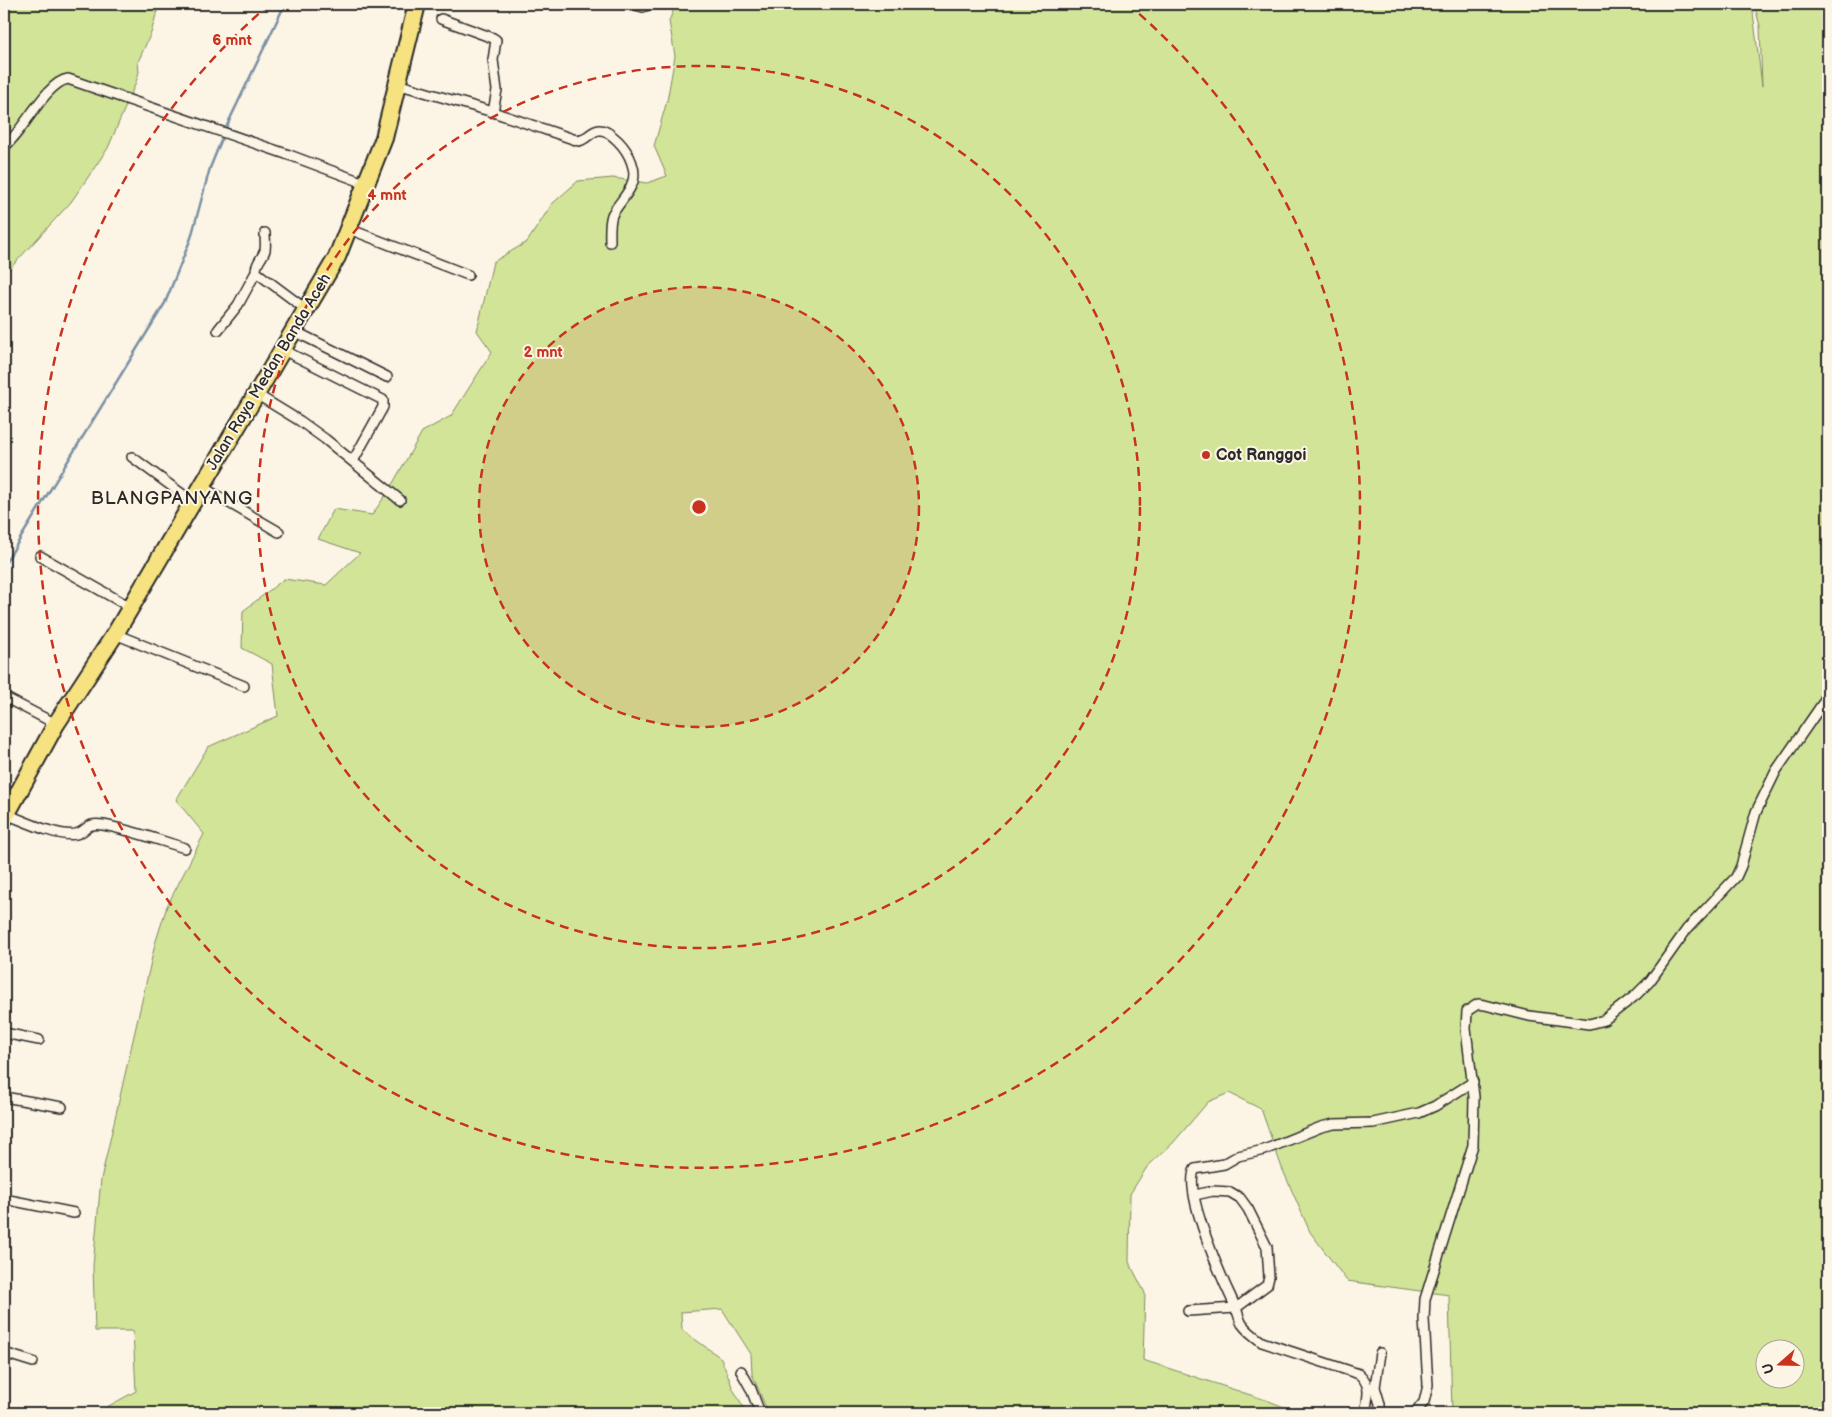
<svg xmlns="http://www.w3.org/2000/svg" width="1832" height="1417" font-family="'Balsamiq Sans',sans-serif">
<rect width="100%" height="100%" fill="#fcf5e5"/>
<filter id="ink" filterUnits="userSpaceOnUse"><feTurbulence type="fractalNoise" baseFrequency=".02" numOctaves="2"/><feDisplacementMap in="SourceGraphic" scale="10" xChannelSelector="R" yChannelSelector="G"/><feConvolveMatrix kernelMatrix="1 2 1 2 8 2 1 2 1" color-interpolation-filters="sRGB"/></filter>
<g filter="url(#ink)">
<!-- green -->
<g fill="#d2e498" stroke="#7e8862" fill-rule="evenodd">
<path d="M4,4H159L151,33L138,62L139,72L136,82L108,148L71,202L4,275Z"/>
<path d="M676,4H1752L1762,86L1760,26L1754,4H1828V1413H1452L1449,1295L1347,1281L1310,1232L1282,1168L1261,1109L1229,1093L1208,1102L1173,1143L1147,1167L1130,1194L1129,1262L1145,1293L1143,1360L1269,1401L1299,1413H800L799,1408L768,1413L752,1374L751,1354L722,1309L681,1312L682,1330L721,1358L733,1389L747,1413H96L136,1391L133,1331H95L93,1266L101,1179L155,944L167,906L204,834L176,800L208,747L278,716L272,664L242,648L243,611L284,579L326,585L360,553L318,539L334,509L372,515L389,490L422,432L451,416L492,352L477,331L493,262L527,242L552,204L578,181L613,178L647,183L667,176L654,146L667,101L675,56L669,21ZM1764,1350H1794V1380H1764Z"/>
</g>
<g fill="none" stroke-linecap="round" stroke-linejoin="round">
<!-- stream -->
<path stroke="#7a8fa5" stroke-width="2.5" d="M4,565L165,303L191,238L210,168L229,121L285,4"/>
<!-- street casing -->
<g stroke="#2b2b2b" stroke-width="12">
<g id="street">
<path d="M632,4L643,7L651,4"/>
<path d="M441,19L493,38L496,40L493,60L497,90L493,112"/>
<path d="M397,84L493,112L579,141C587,139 591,131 599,130C606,129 614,137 618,141C629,152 639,172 631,186C626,197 617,205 612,215C609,224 610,233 610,242"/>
<path d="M4,147C23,132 46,82 68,79L292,156L367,184"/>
<path d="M349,229L468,275"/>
<path d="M265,233C265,239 266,245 265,250C263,258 255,263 256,272L307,310"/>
<path d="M218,330L238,305L256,272"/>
<path d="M294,331L387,377"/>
<path d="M283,350L383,400V407L353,461"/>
<path d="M256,394L300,421L325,439L400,500"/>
<path d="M132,457L193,502"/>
<path d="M202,487L279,532"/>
<path d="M40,556L130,607"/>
<path d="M115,634L244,686"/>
<path d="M4,697L56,724"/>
<path d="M6,814C22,820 59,838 76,834C87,832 85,822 103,825C131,830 158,840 185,848"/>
<path d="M4,1033L39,1040"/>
<path d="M4,1097L62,1107"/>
<path d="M4,1199L74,1213"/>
<path d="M1188,1311L1236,1308L1267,1285L1269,1277L1267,1247L1248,1209L1240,1198L1230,1192L1213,1191L1195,1195"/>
<path d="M4,1353L33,1362"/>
<path d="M1380,1353L1375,1387L1380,1404V1413"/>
<path d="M741,1371L751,1389L760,1413"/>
<path d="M1365,1413C1368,1397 1372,1385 1359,1374L1262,1342C1255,1337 1247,1331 1242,1324C1239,1319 1238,1312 1235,1306C1224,1283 1182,1191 1195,1169L1224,1164L1238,1156L1264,1150L1321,1127L1334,1124L1373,1123L1419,1113L1435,1106L1473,1082"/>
<path d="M1415,1413L1424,1402L1428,1385L1424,1319L1425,1299L1473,1145L1474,1097L1466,1029L1467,1011L1478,1004L1485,1005L1529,1016L1589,1024L1604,1020L1636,995L1650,981L1687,929L1736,877L1741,866L1756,812L1776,771L1823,703L1828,691"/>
</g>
</g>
<!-- highway casing -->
<g stroke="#2b2b2b" stroke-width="20">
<path id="highway" d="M4,819L56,724L115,634L337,257L384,138L417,4"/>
</g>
<!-- street -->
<use href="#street" stroke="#fcf5e5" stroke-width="9"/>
<!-- highway -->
<use href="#highway" stroke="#f7e281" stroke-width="16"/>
</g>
</g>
<!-- distance rings -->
<circle cx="699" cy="507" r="220" fill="#c8321e" fill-opacity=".12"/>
<g fill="none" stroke="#c8321e" stroke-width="2.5" stroke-dasharray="9 6">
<circle cx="699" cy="507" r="220"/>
<circle cx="699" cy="507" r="441"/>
<path d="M1128 4A661 661 0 1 1 270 4"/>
</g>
<!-- markers -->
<circle fill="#c8321e" stroke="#fcf5e5" stroke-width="2" cx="1206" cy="455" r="5"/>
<g text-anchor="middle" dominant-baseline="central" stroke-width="4" stroke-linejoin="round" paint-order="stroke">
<!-- street labels -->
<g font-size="16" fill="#2b2b2b" stroke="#fcf5e5">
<text transform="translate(269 372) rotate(-59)">Jalan Raya Medan Banda Aceh</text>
</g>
<!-- poi labels -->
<g font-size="16" font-weight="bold" fill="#2b2b2b" stroke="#fcf5e5" text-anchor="start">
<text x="1216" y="455">Cot Ranggoi</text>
</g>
<!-- quarter labels -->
<g font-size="19" letter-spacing="1" fill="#2b2b2b" stroke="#fcf5e5">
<text x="172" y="498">BLANGPANYANG</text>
</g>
</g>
<circle cx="699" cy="507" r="8" fill="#c8321e" stroke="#fcf5e5" stroke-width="2.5"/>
<g font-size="15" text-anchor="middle" font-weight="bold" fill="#c8321e" stroke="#fcf5e5" stroke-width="4" stroke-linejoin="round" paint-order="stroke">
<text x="232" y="45">6 mnt</text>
<text x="387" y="200">4 mnt</text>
<text x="543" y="357">2 mnt</text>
</g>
<!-- margin -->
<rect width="1832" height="1417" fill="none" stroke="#fcf5e5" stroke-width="20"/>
<rect x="10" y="10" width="1812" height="1397" fill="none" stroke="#2b2b2b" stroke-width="2" filter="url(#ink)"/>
<!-- north arrow -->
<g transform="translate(1780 1364) rotate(250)"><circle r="24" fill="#fcf5e5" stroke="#a8a49b"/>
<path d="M0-4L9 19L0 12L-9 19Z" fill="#c8321e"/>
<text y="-8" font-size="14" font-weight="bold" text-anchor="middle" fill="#2b2b2b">U</text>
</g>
</svg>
